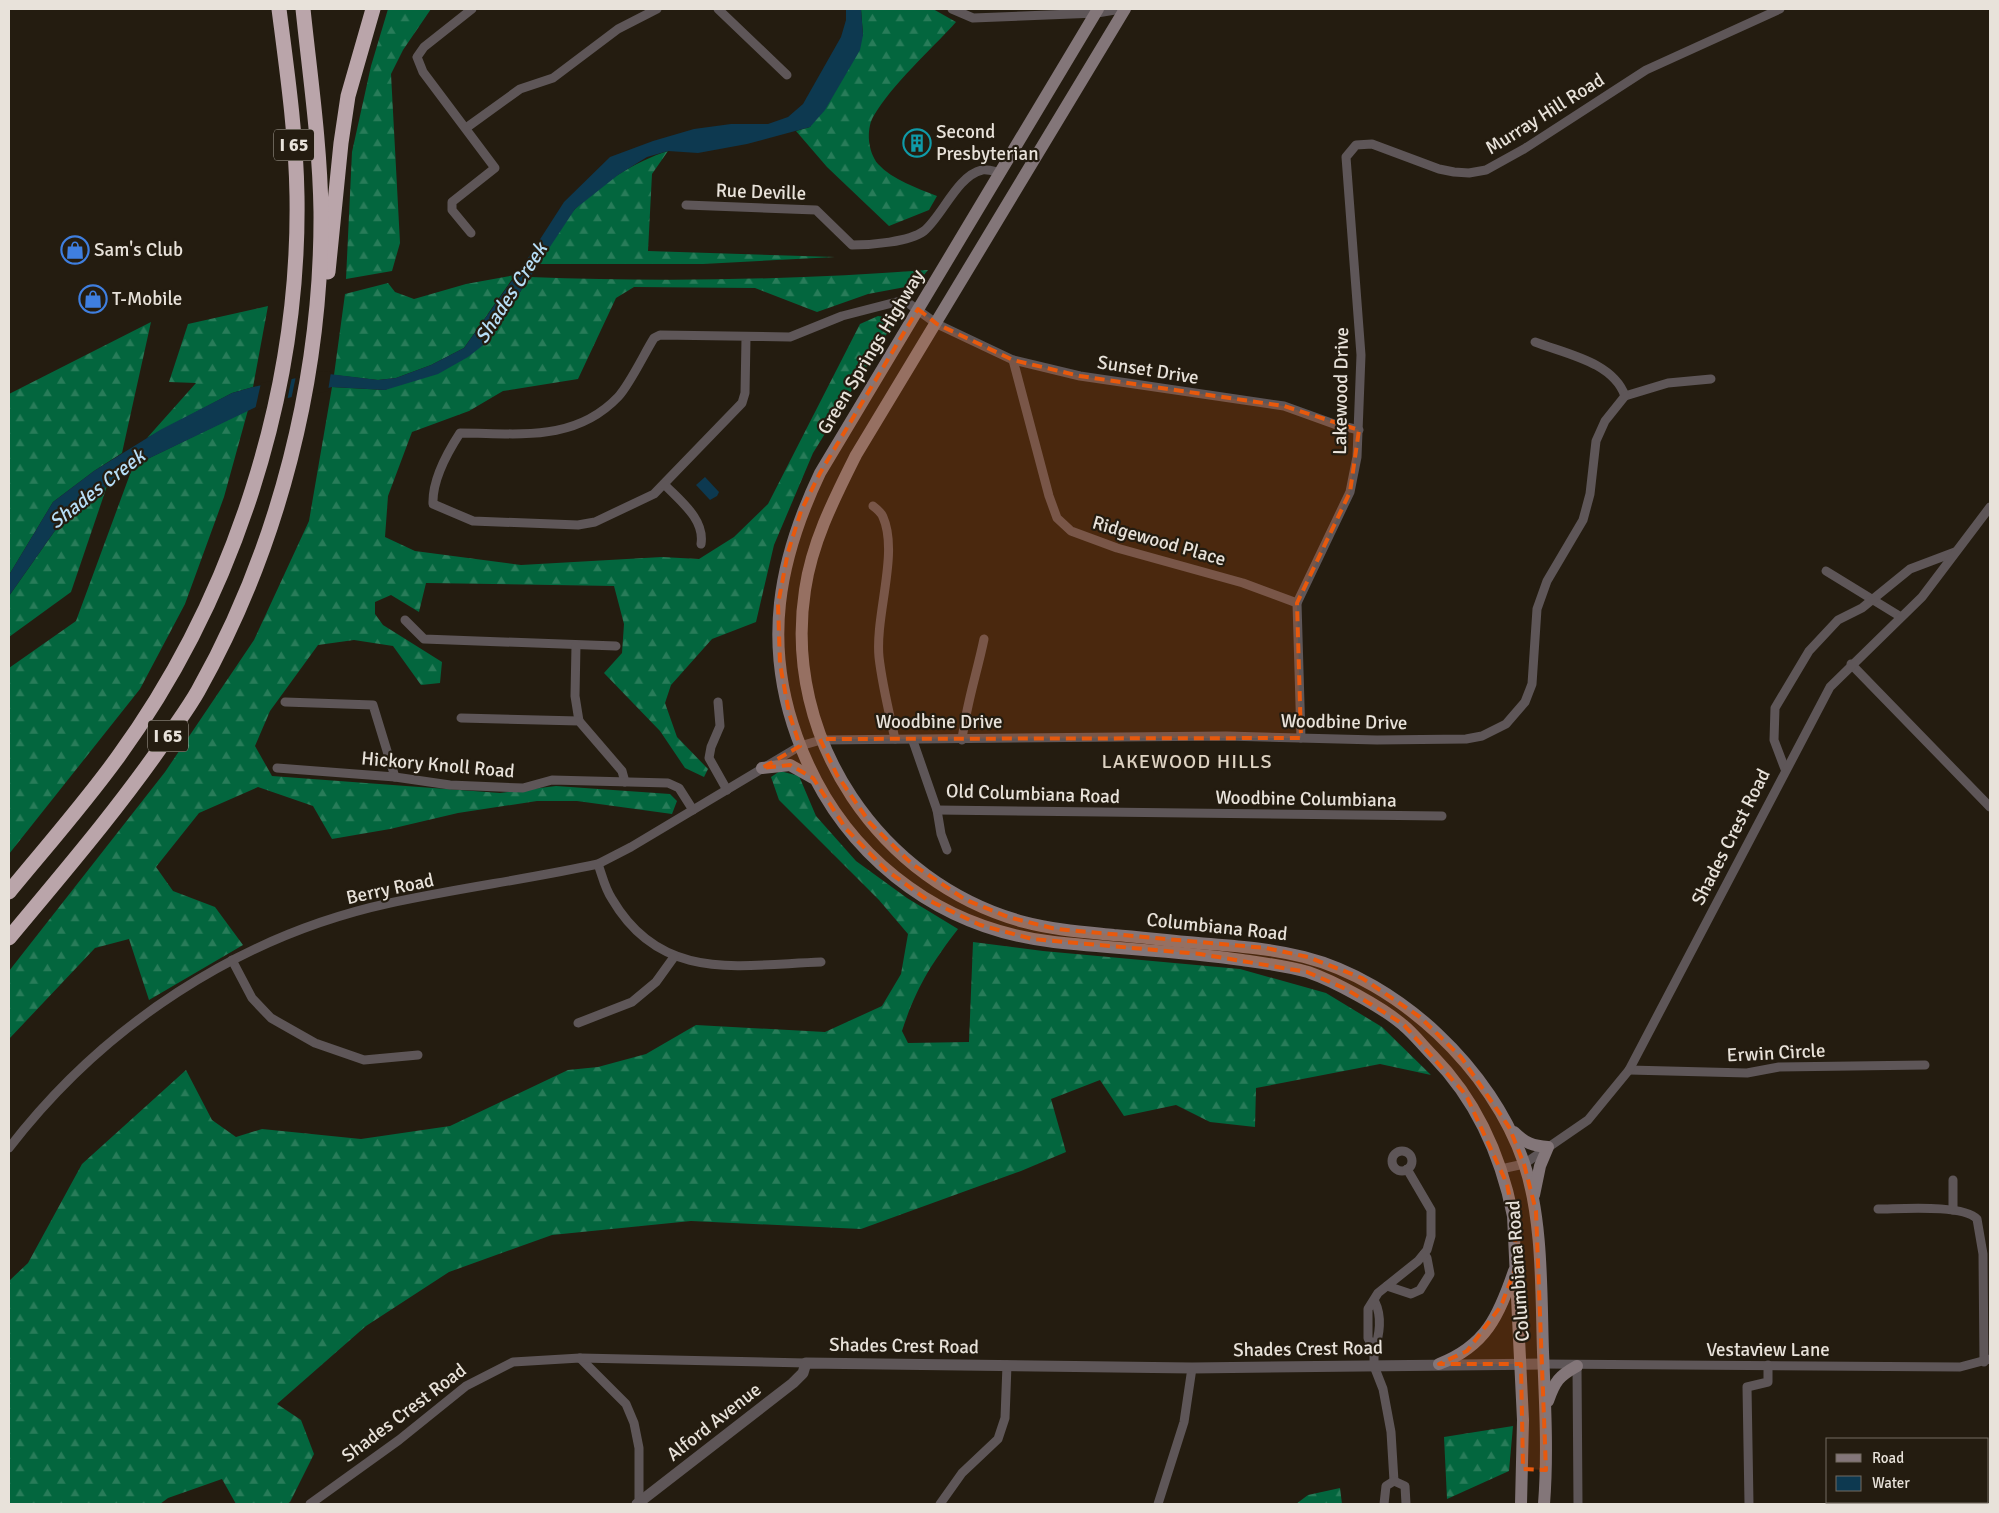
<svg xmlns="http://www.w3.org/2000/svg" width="1999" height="1513" font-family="Signika,sans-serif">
<defs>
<pattern id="forest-firs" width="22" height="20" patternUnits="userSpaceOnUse" patternTransform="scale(1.25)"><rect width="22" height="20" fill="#03663e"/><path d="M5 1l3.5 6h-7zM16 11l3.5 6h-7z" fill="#287c59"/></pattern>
</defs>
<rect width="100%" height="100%" fill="#241c10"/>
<!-- forest -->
<g fill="url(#forest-firs)">
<path d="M388,9H431L403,50L391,74L400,243L392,271L346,279L352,152L371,66Z"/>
<path d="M861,9H933L956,22C929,52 894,82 873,117C866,130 868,152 878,164C893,180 917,188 937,196L929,210L889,226L827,167L796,131L810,127L863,35Z"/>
<path d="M668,151L652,174L648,251L835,257L703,264H539C550,247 562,222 576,208C600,184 636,161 668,151Z"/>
<path d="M928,270L916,285L868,294L817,312L755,288L634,287L616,298L578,379L503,391L469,411L412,432L388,496L385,537L415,551L521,565L662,557L699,559L734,537L768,504L860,324L878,316L896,319L813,453L774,545L756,622L712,639L671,685L665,703L677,737L708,769L704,777L685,768L660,731L604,673L622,653L624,624L614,586L426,583L419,612L391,595L375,602V614L383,625L442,662L440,683L421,685L393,646L354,640L318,645L270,711L255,746L272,776L500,793L556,786L670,794L677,801L672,814L577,801H537L458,813L390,829L332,839L313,806L258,787L199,813L156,867L173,891L215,907L243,945L149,1000L129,939L95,948L9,1039V971L165,772L254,640L309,521L332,387L385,390L487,342L530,277C663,282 795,280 928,270Z"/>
<path d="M515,275L464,348L431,365L396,378L378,380L334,375L345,294L388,283L395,292L414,299L466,284Z"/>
<path d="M268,306L253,387L232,393L147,438L196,383L169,382L188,324Z"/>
<path d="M151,322L122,453L94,471L53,502L9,575V394Z"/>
<path d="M248,410L224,497L185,604L140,689L9,854V668L76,621L133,466Z"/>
<path d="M107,486L71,592L9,637V596L61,522Z"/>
<path d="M780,771L799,776L816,816L856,861L907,898L958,929C931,964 916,988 902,1031L908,1043L969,1042L973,942L1043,951L1240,969L1326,993L1382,1027L1431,1075L1380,1064L1256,1088L1255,1127L1210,1122L1176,1105L1124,1116L1100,1080L1051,1099L1066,1152L1021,1171L861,1229L691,1221L552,1235L449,1272L366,1326L277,1404L301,1420L314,1454L290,1502L287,1504H236L222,1479L168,1498L160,1504H9V1281L28,1263L82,1164L186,1070L212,1120L236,1137L262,1129L361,1139L450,1126L568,1070L598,1067L646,1054L696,1025L825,1032L882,1006L901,974L908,934L879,900L779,800L771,777Z"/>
<path d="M1513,1426L1509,1471L1447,1499L1444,1437Z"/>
<path d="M1340,1488L1342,1504H1296L1308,1495Z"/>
</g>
<!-- water -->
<g fill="#0d3950">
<path d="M846,9H861L863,35L860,50L825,110L810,127L747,144L698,153L668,151L647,157L618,175L575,209L487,342L468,357L438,374L385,390L332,387L260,405L133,466L61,522L9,596V575L53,502L94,471L160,430L232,393L253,387L321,373L378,380L396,378L431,365L464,348L528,258L564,202L610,157L653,141L694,129L731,124H768L788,117L803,104L841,37L846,20Z"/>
<path d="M705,477L719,492L717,496L710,500L696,485Z"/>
</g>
<!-- pier -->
<g fill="#241c10">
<path d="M321,371L331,372L328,391L291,400L296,376Z"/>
<path d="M292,377L287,401L255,410L261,383Z"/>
</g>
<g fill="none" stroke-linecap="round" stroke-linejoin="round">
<!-- minor -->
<g stroke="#5e5658" stroke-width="9">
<path d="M718,9L787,75"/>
<path d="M952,9L973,18L1097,13L1121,9"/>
<path d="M466,128L520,89L553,78L618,29L657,9"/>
<path d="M686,205L816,210L852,245C871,245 909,242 924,231C943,215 957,176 982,170C988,169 996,172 1001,173"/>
<path d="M471,233L452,210V202L495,168L423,72L417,57L424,47L472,9"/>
<path d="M746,338L745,393L742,403L654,494L595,522L578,525L473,521L433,504C432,481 447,453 460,433C517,433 574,443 618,397C630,384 644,354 654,338L660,335L790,337L842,316L904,300L937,324L1013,360L1080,376L1284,406L1334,424L1359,430"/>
<path d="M1535,342C1566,354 1613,362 1625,396"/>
<path d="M1013,360L1049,496L1057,518L1071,531L1117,548L1243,583L1297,603"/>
<path d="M1625,396L1668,383L1711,379"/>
<path d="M664,484C680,501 705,519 701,544"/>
<path d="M873,506C877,509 881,512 883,517C899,553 875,615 879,657C882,684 889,712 895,739"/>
<path d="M1826,571L1901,617"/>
<path d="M405,620L424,639L616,646"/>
<path d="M576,645L575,696L579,721"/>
<path d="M1851,664L1990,807"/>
<path d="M285,702L373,705L395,777"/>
<path d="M718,702L720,726L711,747L709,758L727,790"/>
<path d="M461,718L579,721L622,771L625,782"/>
<path d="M1301,738L1297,603L1350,492L1357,457L1361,355L1346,157L1356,145L1372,144L1439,169L1454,172L1469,173L1486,170L1524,149L1646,70L1780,9"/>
<path d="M962,740C966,705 977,673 984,639"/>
<path d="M913,741L937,810L941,834L947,850"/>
<path d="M277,768L395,777L450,785L523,788L552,780L668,783L679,788L693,810"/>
<path d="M1785,769L1774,740L1775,708L1809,651L1838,620L1862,608L1910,569L1955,552"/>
<path d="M937,810L1442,816"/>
<path d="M598,864C602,875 605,889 612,899C661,983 739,965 821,962"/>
<path d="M232,960L252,998L271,1018L315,1043L364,1060L418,1055"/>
<path d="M578,1023L632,1002L656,982L674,957"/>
<path d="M1629,1070L1747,1073L1779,1067L1925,1065"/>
<path d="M9,1148C103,1026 238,936 390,903C459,888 529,879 598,864L631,847L800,746L821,740L1226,736L1377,740L1466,739L1482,736L1506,724L1525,702L1532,684L1537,609L1547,581L1583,520L1590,494L1596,441L1605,421L1625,396"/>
<circle cx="1402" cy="1161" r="10"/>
<path d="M1501,1169L1524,1164L1588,1120L1629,1070L1830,687L1922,597L1990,507"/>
<path d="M1878,1209C1900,1209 1963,1204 1977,1219L1983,1254L1984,1362"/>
<path d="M1953,1210V1180"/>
<path d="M1387,1286L1411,1294L1420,1290L1430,1274L1427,1258L1424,1254"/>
<path d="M1374,1350C1380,1335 1382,1316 1375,1302"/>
<path d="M580,1358L626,1404L634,1423L639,1448V1502"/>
<path d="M1543,1364L1960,1367L1990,1359"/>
<path d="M1577,1366L1578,1504"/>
<path d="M1394,1481L1391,1432L1383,1389L1374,1366V1350L1368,1338V1309L1378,1293L1418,1261L1427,1250L1431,1236V1210L1407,1169"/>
<path d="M1394,1481L1405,1486L1406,1504"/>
<path d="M310,1504L399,1440L466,1386L513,1362L580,1358L806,1363"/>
<path d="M940,1504L962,1473L998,1439L1005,1418L1007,1365"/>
<path d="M1158,1504L1184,1422L1192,1368"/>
<path d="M1384,1504L1386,1486L1394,1481"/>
<path d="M1749,1504L1747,1387L1768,1382V1365"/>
</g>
<!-- tertiary -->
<path stroke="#5e5658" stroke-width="11" d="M637,1504L793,1383L803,1373L806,1363L1192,1368L1543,1364"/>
<!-- secondary -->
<g stroke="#837679" stroke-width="12">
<path d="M1098,9L820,473C778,561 763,644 797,737C838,851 933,928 1054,942C1117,949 1179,951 1242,960C1263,963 1287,966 1308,972C1334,981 1382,1007 1403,1025C1414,1034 1423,1046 1433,1056C1476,1100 1501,1156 1513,1216L1523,1420L1521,1504"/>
<path d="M1125,9L856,455C834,499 812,542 805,590C782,738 880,883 1024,922C1054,930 1084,932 1114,935C1142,937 1170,941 1198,943C1234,946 1269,948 1304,957C1399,981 1492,1069 1524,1163C1543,1220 1541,1291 1543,1352C1545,1402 1548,1454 1544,1504"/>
<path d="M762,768L790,765L813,778"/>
<path d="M1514,1132C1525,1143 1533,1146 1548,1147L1540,1166L1534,1195"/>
<path d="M1439,1364C1486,1346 1499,1315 1514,1271"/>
<path d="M1548,1401C1555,1381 1559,1376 1577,1366"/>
</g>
<!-- motorway -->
<g stroke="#baa5aa" stroke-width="15">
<path d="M328,272L341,143L348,96L373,9"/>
<path d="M9,892C46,847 84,804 118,757C234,597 300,393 297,196C296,133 287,71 279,9"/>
<path d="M9,938C63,873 119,808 167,738C177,723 189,707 198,691C279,547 322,377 321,212C320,144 310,76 303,9"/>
</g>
</g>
<!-- marked area -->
<path fill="#e8590c" fill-opacity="0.2" stroke="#e8590c" stroke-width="4" stroke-dasharray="10 6" stroke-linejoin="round" d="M918,309L937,324L1013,360L1080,376L1284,406L1359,430L1350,492L1297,603L1301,738L820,739L837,775L870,823L912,864L966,900L1008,917L1056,929L1266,948L1308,957L1362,978L1420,1017L1461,1057L1509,1127L1524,1164L1536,1211L1546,1470L1523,1469L1521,1364H1439L1467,1351L1501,1306L1517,1264L1513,1216L1507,1184L1466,1095L1403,1024L1346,989L1307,972L1200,954L1032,939L980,925L926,899L886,870L846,829L813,778L790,765L762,768L800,746L789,713L780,664L778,604L788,552L801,511L820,473Z"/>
<!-- icons -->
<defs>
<g id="building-ring" transform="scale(1.4375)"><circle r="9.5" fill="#241c10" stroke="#0f9aa8" stroke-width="1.5"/><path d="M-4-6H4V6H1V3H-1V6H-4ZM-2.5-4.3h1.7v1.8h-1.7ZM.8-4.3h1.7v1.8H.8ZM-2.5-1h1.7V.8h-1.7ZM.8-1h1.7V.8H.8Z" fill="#0f9aa8"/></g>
<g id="shop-ring" transform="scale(1.4375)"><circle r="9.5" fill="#241c10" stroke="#3f7fe0" stroke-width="1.5"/><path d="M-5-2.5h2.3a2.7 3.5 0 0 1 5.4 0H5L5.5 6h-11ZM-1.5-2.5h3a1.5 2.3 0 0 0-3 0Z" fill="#3f7fe0"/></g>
</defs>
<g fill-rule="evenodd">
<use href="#building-ring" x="917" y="143"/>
<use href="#shop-ring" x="75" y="250"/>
<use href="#shop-ring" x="93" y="299"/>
</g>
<g text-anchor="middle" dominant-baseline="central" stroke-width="4.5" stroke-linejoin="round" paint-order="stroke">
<!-- shield labels -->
<g fill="#241c10" stroke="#ada79d" stroke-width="1">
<rect x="274" y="129.5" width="40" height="31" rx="4"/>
<rect x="148" y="720.5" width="40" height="31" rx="4"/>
</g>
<g font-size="18" font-weight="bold" fill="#e8e2da">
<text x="294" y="145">I 65</text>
<text x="168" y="736">I 65</text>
</g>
<!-- street labels -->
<g font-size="19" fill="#e8e2da" stroke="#241c10">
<text transform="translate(1545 114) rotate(-32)">Murray Hill Road</text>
<text transform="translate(761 192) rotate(2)">Rue Deville</text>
<text transform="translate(871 352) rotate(-59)">Green Springs Highway</text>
<text transform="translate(1148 370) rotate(9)">Sunset Drive</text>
<text transform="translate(1341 391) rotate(-89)">Lakewood Drive</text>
<text transform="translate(1159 541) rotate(16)">Ridgewood Place</text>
<text x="939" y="722">Woodbine Drive</text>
<text transform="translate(1344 722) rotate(1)">Woodbine Drive</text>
<text transform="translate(438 765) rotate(5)">Hickory Knoll Road</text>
<text transform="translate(1033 794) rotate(2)">Old Columbiana Road</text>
<text transform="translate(1306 799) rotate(1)">Woodbine Columbiana</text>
<text transform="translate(1731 837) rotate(-63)">Shades Crest Road</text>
<text transform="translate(390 889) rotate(-12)">Berry Road</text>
<text transform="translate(1217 927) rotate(6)">Columbiana Road</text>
<text transform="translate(1776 1053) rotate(-3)">Erwin Circle</text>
<text transform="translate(1518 1271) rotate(-94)">Columbiana Road</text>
<text transform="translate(904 1346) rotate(1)">Shades Crest Road</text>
<text transform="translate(1308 1349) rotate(-1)">Shades Crest Road</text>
<text x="1768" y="1350">Vestaview Lane</text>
<text transform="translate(404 1413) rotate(-37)">Shades Crest Road</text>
<text transform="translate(714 1422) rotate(-38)">Alford Avenue</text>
</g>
<!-- poi labels -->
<g font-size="19" fill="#e8e2da" stroke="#241c10" text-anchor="start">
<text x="936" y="132">Second<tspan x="936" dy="22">Presbyterian</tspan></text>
<text x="94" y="250">Sam's Club</text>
<text x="112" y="299">T-Mobile</text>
</g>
<!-- water labels -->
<g font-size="20" font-style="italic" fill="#b6ddf6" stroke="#241c10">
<text transform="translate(511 293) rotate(-57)">Shades Creek</text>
<text transform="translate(97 489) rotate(-38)">Shades Creek</text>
</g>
<!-- neighbourhood labels -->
<g font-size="20" letter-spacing="1" fill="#ddd2c2" stroke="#241c10">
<text x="1187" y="761">LAKEWOOD HILLS</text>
</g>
</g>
<!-- border -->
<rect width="1999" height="1513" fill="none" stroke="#e8e2da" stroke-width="20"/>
<!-- legend -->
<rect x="1826" y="1438" width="162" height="65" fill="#241c10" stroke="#726b61"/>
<rect x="1836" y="1454" width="25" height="8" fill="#837679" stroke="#726b61"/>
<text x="1872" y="1463" font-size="15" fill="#e8e2da">Road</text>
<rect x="1836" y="1476" width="25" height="15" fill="#0d3950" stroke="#726b61"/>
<text x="1872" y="1488" font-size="15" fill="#e8e2da">Water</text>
</svg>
